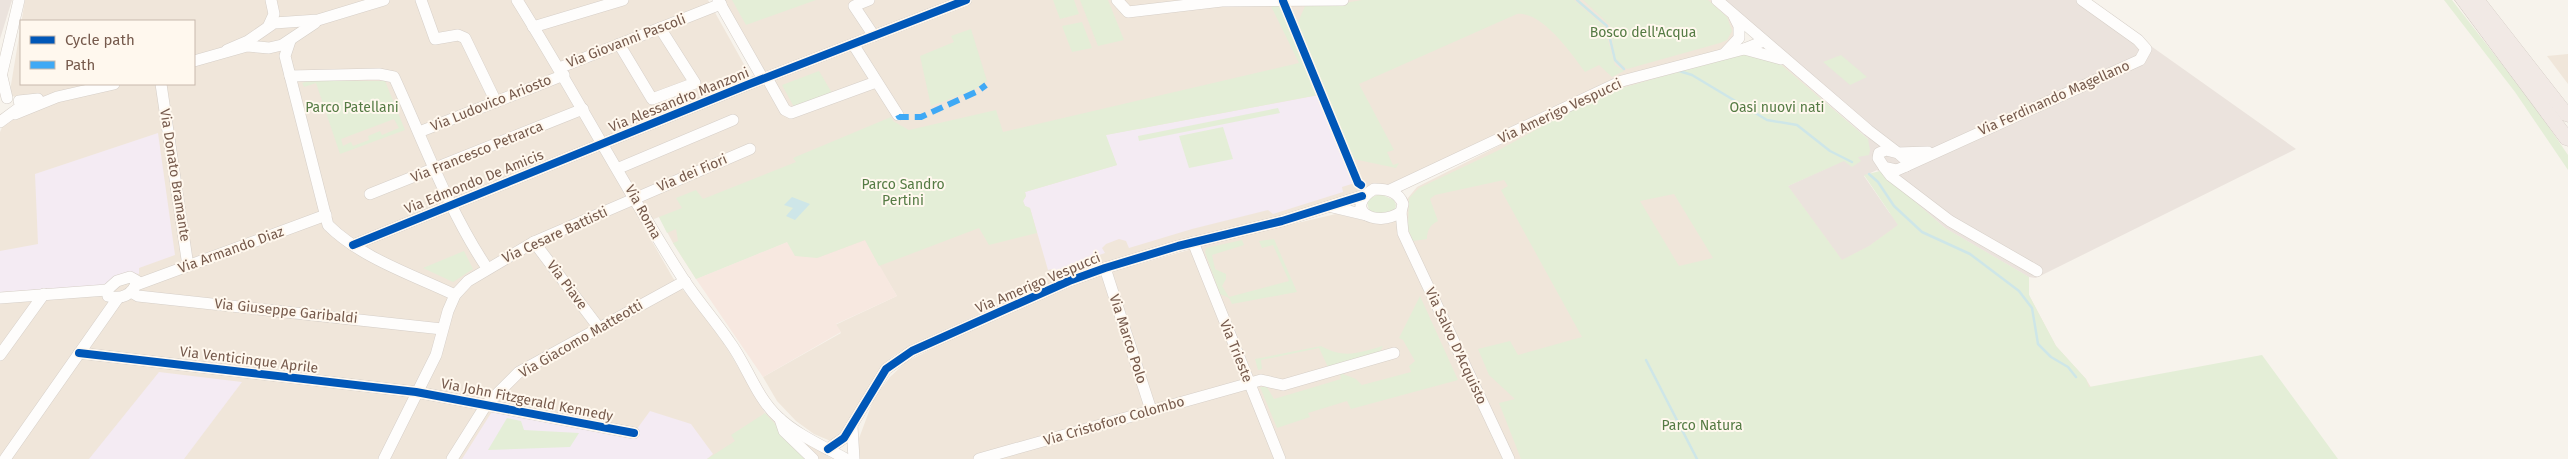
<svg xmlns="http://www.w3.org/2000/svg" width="2568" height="459" font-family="'Fira Sans',sans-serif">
<rect width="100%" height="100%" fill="#f7f3ec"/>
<!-- residential -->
<g fill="#f0e6da" fill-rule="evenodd">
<path d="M25,0H708L755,84L767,74L721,0H1714L1723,7L1738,35L1723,49L1659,67L1389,184L1363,188L1351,196L1243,227L995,310L991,309L911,345L893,356L885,363L845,429L833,442L814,434L796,421L777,401L763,377L841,333L835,325L897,296L879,266L817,258L787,242L696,279L673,243L659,217L642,224L673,278L703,314L728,350L765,413L832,459H0V132L3,125L18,117L17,98L11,95L10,91ZM21,21H194V84H21Z"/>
<path d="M1734,53L1778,60L1863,135L1844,161L1788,186L1945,228L2029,277V295L2056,346L2086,379L2133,459H860L858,456V441L874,398L890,377L906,362L971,329L1097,276L1224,240L1336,214L1379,224L1398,220L1405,217L1407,199L1417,187L1574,108L1621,86Z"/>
<path d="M2568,54V84L2547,56Z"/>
</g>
<!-- commercial -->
<path fill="#f7e8e0" d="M865,240L897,296L836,324L841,332L763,377L696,279L787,242L817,258Z"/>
<!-- industrial -->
<g fill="#ebe3dd">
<path d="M0,0H12L0,39Z"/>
<path d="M1722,0H2086L2296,149L2036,278L2029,277L1945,228L1877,170L1864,176L1898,225L1869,246L1842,260L1788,186L1845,160L1857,157L1868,139L1786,67L1795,64Z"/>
</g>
<!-- education -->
<g fill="#f4ebf3">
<path d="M1319,95L1355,183L1342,187L1343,192L1273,214L1268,210L1192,229L1129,248L1126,241L1119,239L1106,244L1102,248L1105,253L1057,270L1058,275L1056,276L1052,269L1048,270L1030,208L1025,206L1023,201L1026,196L1025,192L1117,165L1105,135Z"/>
<path d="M158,133L175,255L139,268V274L132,273L106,285L0,292V251L38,244L35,174Z"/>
<path d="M159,372L242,382L184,459H89Z"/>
<path d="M493,410L634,433L650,411L691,424L713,454L707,459H462Z"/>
</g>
<!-- green -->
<g fill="#e4eed7" fill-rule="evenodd">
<path d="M732,0H816L746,25Z"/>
<path d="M1053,0H1074L1079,14L1060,19Z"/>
<path d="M1080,0H1108L1124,40L1098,46Z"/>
<path d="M1362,0H1574L1604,26L1615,65L1624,71L1612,77L1599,65L1585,72C1572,54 1542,11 1517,14L1359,84L1394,150L1387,152L1393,165L1399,163L1396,168L1344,157L1318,95L1106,135L1117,165L1025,192L1026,196L1023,201L1025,206L1030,208L1037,233L989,245L979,228L879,266L865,240L817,258L795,256L787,242L696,279L673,243L678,241L676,229L667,233L659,217L682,208L676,198L696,190L703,199L796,162L793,158L891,117L893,121L909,130L996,110L1003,132L1299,63L1270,4L1282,3L1281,8L1291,30L1295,29L1306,4L1328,6Z"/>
<path d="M1583,0H1708L1727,17L1732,31L1727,40L1720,43L1627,69L1615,58L1610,25Z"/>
<path d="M2444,0H2452L2536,108L2568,155V170L2515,92Z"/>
<path d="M1082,22L1092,48L1072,52L1062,26Z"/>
<path d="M971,29L987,81L974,90L931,106L920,56L954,42L951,36Z"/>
<path d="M1741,54L1779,63L1868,139L1870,150L1869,155L1858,157L1861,161L1852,167L1844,161L1788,186L1842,260L1869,246L1898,225L1864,175L1880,171L1945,228L2029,277V295L2056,346L2086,379L2089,387L2262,355L2338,459H1521L1499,403L1515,399L1489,375L1478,349L1510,341L1518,355L1582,337L1501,190L1508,186L1504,180L1435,195L1430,199L1438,221C1430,225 1427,230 1427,239L1413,241L1408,229L1409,198L1419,188L1497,151L1576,108L1622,88ZM1674,194L1713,258L1679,266L1640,201Z"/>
<path d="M1841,55L1867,77L1850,85L1823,62Z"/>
<path d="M819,71L832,93L794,107L782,85Z"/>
<path d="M308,81H385L405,130L340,154L316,83L304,87L302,83ZM394,119L399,128L382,135L380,131L368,136L369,140L353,146L351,142L343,146L341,139Z"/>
<path d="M1278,108L1280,113L1139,141L1138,136Z"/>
<path d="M1223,127L1233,159L1189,168L1179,136Z"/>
<path d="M1380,194L1394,200L1396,205L1395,211L1382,216L1369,210L1367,202L1372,197Z"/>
<path d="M1274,239L1297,292L1232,304L1229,298L1220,294L1205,252L1206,248L1242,240L1244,245L1212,255L1215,269L1226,274V279L1222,286L1229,297L1289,281L1273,245L1262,248L1259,241Z"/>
<path d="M464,251L473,269L453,282L423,268Z"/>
<path d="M1420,296L1458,380L1351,409L1347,401L1308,413L1310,417L1277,428L1260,387H1267L1274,399L1341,379L1340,373L1356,379L1362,385L1411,372L1409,366L1415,361L1403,340L1399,338Z"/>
<path d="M1321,346C1345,359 1357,353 1383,346L1379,353L1328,367L1319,348L1261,360L1262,369L1258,370L1255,359Z"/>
<path d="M765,413L808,459H707L735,441L731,435Z"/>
<path d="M507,418L521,421L524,430L579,433L570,447L488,450Z"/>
</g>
<!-- water -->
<path fill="#cee6e8" d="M792,197L810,204L795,220L786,216L793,208L784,205Z"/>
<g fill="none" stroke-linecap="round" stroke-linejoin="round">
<!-- stream -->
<g stroke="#cee6e8" stroke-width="2.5">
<path d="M1577,0L1607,26L1615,60L1624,69"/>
<path d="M1679,71L1692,75L1767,120L1797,125L1830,151L1852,162"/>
<path d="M1869,174L1878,182L1894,206L1922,232L1970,254L2019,291L2032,308L2038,344L2051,357L2068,367L2076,377"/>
<path d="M1646,360L1697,459"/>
</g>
<!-- minor casing -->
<g stroke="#d6cfc8" stroke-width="12">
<g id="minor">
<path d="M421,0L435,39L458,35L465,38L496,102"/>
<path d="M517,0C574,91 624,187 682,277C696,299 714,319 729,341C747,365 756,397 778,417C797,435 823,446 846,459"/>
<path d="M718,0L763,79"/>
<path d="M869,0L854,6L874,36"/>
<path d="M1117,0L1128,12L1222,1L1343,0"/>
<path d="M1717,0L1868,130L1898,153L1928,152"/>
<path d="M269,25L274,14L271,0"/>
<path d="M533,27L623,0"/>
<path d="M290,41L285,56L328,225C361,258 413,275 455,295"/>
<path d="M619,44L652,99L695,83L660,28"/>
<path d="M853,44L898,115"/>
<path d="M1744,49L1781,59"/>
<path d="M227,50L248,41L274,23L318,20L384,0"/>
<path d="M1725,53L1739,38V26L1734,16"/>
<path d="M194,61L247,46L269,48L282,45L315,23"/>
<path d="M559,68L721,4"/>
<path d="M290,76L379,74L394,77C423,140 448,210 487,268"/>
<path d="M2,77L7,98"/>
<path d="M767,78L785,110L791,113L876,82"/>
<path d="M0,81L19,0"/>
<path d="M161,84L188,266"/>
<path d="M19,101L38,99"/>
<path d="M15,114L57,97L114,84"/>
<path d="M0,122L19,108"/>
<path d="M419,132L564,75"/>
<path d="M1886,150L1898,153L1906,160V166L1897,170L1884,167L1878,158L1879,153Z"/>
<path d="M1906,166L2140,60L2146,49L2138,40L2082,0"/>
<path d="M1884,167L1891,176L1950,221L2037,271"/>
<path d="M619,168L733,120"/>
<path d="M1374,189C1387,189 1398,191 1403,204L1401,212C1375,229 1342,209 1374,189Z"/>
<path d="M1390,190L1622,81L1744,49L1764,41"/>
<path d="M370,194L583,109"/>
<path d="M1332,207L1366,215"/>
<path d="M1401,212L1403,233L1509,459"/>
<path d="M534,242L599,328"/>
<path d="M1193,242L1280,459"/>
<path d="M353,245L747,85L966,0"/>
<path d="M1105,268L1151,410"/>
<path d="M130,277L137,281C133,295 121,300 108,296L107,290L117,281Z"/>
<path d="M136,285L326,215"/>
<path d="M131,292L138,296L442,329"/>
<path d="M0,298L107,290"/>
<path d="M79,353L416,392L634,433"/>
<path d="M0,355L44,294"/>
<path d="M780,419L784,431L813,459"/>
<path d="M852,426L854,459"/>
<path d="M828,449L844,438L886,369L912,351L1069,281L1105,268L1178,246L1282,221L1362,196"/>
<path d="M5,459L118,298"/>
<path d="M384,459L436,355L448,311L455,295L468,281L534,242L750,149"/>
<path d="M452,459L486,405L519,372L685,281"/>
<path d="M979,459L1261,380L1283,385L1394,353"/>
</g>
</g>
<!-- highway casing -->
<g stroke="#d8d0ca" stroke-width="1">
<path id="highway" d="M2455,0H2486L2568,105V122L2562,120L2534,83L2568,128V146L2562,144Z"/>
</g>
<!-- minor -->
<use href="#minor" stroke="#fefdfc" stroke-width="11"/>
<!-- highway -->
<use href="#highway" fill="#f1e9e5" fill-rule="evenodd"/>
<!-- quiet -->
<path stroke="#3fa9f5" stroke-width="6" stroke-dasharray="12 6" stroke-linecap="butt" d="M898,115L899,117H921L978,91L986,85"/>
<!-- cycleway casing -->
<g stroke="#fff8ee" stroke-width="11">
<g id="cycleway">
<path d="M1283,1L1358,183L1361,185"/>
<path d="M353,245L747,85L966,0"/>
<path d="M79,353L416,392L634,433"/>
<path d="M828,449L844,438L886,369L912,351L1069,281L1105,268L1178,246L1282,221L1362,196"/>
</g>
</g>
<!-- cycleway -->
<use href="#cycleway" stroke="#0057b8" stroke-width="8"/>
</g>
<g text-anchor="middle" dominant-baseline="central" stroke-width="4" stroke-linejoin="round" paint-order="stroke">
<!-- park labels -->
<g font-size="14" fill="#557b44" stroke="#fff8ee">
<text x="1643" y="32">Bosco dell'Acqua</text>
<text x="352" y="107">Parco Patellani</text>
<text x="1777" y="107">Oasi nuovi nati</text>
<text x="903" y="184">Parco Sandro<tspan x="903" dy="16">Pertini</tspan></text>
<text x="1702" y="425">Parco Natura</text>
</g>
<!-- street labels -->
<g font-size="14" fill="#765a4c" stroke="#fff8ee">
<text transform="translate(626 41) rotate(-21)">Via Giovanni Pascoli</text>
<text transform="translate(2054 98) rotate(-24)">Via Ferdinando Magellano</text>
<text transform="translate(679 100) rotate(-22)">Via Alessandro Manzoni</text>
<text transform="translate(491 103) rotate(-22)">Via Ludovico Ariosto</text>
<text transform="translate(1560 111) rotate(-25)">Via Amerigo Vespucci</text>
<text transform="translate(477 152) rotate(-22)">Via Francesco Petrarca</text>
<text transform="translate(692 173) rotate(-23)">Via dei Fiori</text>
<text transform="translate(175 175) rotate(81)">Via Donato Bramante</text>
<text transform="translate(474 182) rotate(-22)">Via Edmondo De Amicis</text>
<text transform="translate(643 212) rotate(61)">Via Roma</text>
<text transform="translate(555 235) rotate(-25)">Via Cesare Battisti</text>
<text transform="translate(231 250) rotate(-20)">Via Armando Diaz</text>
<text transform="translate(1038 283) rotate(-23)">Via Amerigo Vespucci</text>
<text transform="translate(567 285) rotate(53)">Via Piave</text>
<text transform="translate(286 311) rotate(6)">Via Giuseppe Garibaldi</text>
<text transform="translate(581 339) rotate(-30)">Via Giacomo Matteotti</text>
<text transform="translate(1128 339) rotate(72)">Via Marco Polo</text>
<text transform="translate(1456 346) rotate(65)">Via Salvo D'Acquisto</text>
<text transform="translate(1236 351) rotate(68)">Via Trieste</text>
<text transform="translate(249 360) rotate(7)">Via Venticinque Aprile</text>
<text transform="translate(527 400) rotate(11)">Via John Fitzgerald Kennedy</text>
<text transform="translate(1114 421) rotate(-16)">Via Cristoforo Colombo</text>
</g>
</g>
<!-- legend -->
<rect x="20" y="20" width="175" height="65" fill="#fff8ee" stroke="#c8b9ad"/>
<rect x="30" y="36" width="25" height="8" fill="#0057b8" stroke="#c8b9ad"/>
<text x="65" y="45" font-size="15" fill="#765a4c">Cycle path</text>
<rect x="30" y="61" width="25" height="8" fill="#3fa9f5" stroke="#c8b9ad"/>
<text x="65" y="70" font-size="15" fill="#765a4c">Path</text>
</svg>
